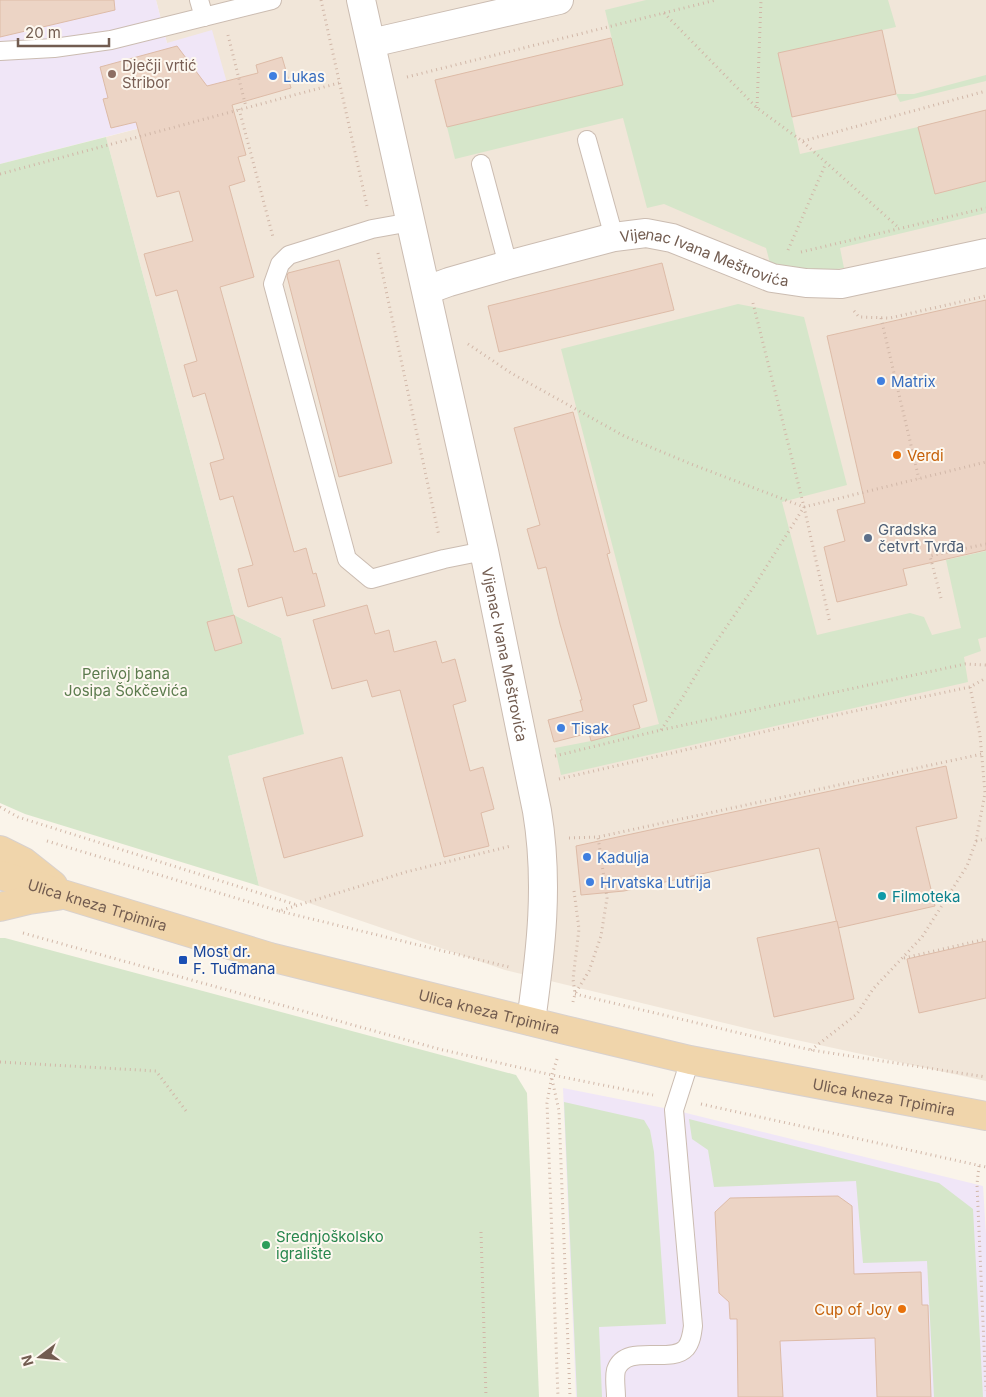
<svg xmlns="http://www.w3.org/2000/svg" width="986" height="1397" font-family="Inter,sans-serif">
<rect width="100%" height="100%" fill="#faf4ea"/>
<!-- residential -->
<path fill="#f1e6d9" d="M156,0H986V1081L778,1036L505,970L259,886L228,756L303,734L281,638L234,615L106,137L233,104L167,43Z"/>
<!-- education -->
<g fill="#f0e6f7">
<path d="M0,0H156L167,43L212,30L233,104L0,164Z"/>
<path d="M563,1088L674,1110L983,1186L986,1235V1397H576Z"/>
</g>
<!-- green -->
<g fill="#d6e6ca">
<path d="M646,0H888L896,27L778,53L800,154L918,127L935,194L986,181V213L840,248L844,268C819,272 795,268 770,263L766,248L664,204L647,208L623,118L455,159L447,127L623,85L605,10Z"/>
<path d="M986,75V81L900,102L896,94H914Z"/>
<path d="M106,137L234,615L281,638L304,734L228,756L259,886L25,814L0,803V164Z"/>
<path d="M738,304L804,317L847,485L782,502L817,635L910,613L924,617L932,635L961,628L946,560L986,551V637L978,639L981,651L964,657L968,682L561,775L555,748L591,741L659,724L561,349Z"/>
<path d="M0,938H5L516,1075L527,1093L539,1397H0Z"/>
<path d="M564,1102L644,1120L650,1130L654,1152L666,1324L599,1327L602,1397H577Z"/>
<path d="M689,1119L939,1183L973,1209L983,1397H934L927,1261L863,1263L856,1181L714,1187L708,1150L692,1139Z"/>
</g>
<!-- building -->
<g fill="#ecd4c5" stroke="#ddbba7">
<path d="M0,0H114L115,10L0,37Z"/>
<path d="M882,30L896,94L792,117L778,53Z"/>
<path d="M611,38L623,85L447,127L435,80Z"/>
<path d="M177,46L207,86L258,73L256,65L282,57L291,88L232,105L246,155L238,157L245,181L229,186L254,277L220,287L294,552L306,548L313,574L316,573L325,606L287,616L282,597L248,607L238,569L253,565L233,496L220,500L210,463L224,459L205,393L193,397L184,365L197,361L177,290L156,296L144,254L193,241L179,191L157,197L136,122L111,128L103,99L108,98L100,67Z"/>
<path d="M986,110V181L935,194L918,127Z"/>
<path d="M339,260L392,463L339,477L287,276L288,273Z"/>
<path d="M662,263L674,310L499,352L488,306Z"/>
<path d="M986,300V550L903,569L907,585L837,602L824,547L845,541L837,510L865,503L827,336Z"/>
<path d="M573,412L610,553L607,554L647,701L633,705L640,728L591,741L589,733L554,742L548,720L583,711L580,700H582L560,624L546,567L538,569L527,529L540,525L514,428Z"/>
<path d="M367,605L375,634L389,630L394,652L436,641L442,663L455,659L466,701L453,705L470,771L483,767L494,809L481,813L489,846L444,857L400,690L372,697L367,680L332,689L313,620Z"/>
<path d="M234,615L242,643L215,651L207,622Z"/>
<path d="M342,757L363,836L284,858L263,778Z"/>
<path d="M946,766L957,818L916,827L935,906L838,928L819,848L624,891L581,895L576,846Z"/>
<path d="M837,921L854,999L774,1017L757,938Z"/>
<path d="M986,941V998L919,1013L907,959Z"/>
<path d="M838,1196L852,1206L854,1274L921,1272L922,1305H928L931,1397H877L875,1338L780,1341L783,1397H738L737,1319H730L729,1302L719,1293L715,1212L730,1198Z"/>
</g>
<g fill="none" stroke-linecap="round" stroke-linejoin="round">
<!-- service casing -->
<g stroke="#cbbcb1" stroke-width="20">
<g id="service">
<path d="M199,0L204,17"/>
<path d="M0,51L54,48L111,40L272,0"/>
<path d="M587,140L614,237"/>
<path d="M481,164L508,265"/>
<path d="M411,222L372,229L289,255L280,264L273,284L347,559L371,579L444,559L484,551"/>
<path d="M616,1397C616,1389 614,1378 616,1370C626,1342 671,1365 686,1348C691,1342 692,1334 693,1326L674,1110L690,1060"/>
</g>
</g>
<!-- minor casing -->
<g stroke="#cbbcb1" stroke-width="30">
<g id="minor">
<path id="s1" d="M361,0L484,551L537,811C549,883 541,950 531,1021"/>
<path d="M371,43L559,0"/>
<path id="s2" d="M427,290L449,282L508,265L614,237L646,233L672,238L772,278L806,283L841,284L986,253"/>
</g>
</g>
<!-- primary casing -->
<g stroke="#d8d1ce" stroke-width="30">
<g id="primary">
<path d="M0,850L24,862L53,885"/>
<path id="s3" d="M0,875L270,957L565,1030L690,1060L986,1116"/>
<path d="M0,907L29,900L57,896"/>
</g>
</g>
<!-- path -->
<g stroke="#d1b7a8" stroke-width="3" stroke-dasharray="1 4" stroke-linecap="butt">
<path d="M321,0L367,206"/>
<path d="M664,13L757,108L802,141L899,228"/>
<path d="M228,35L246,107"/>
<path d="M407,77L716,0"/>
<path d="M757,108L761,0"/>
<path d="M239,109L273,237"/>
<path d="M803,141L986,91"/>
<path d="M0,174L339,83"/>
<path d="M788,250L826,163"/>
<path d="M801,252L986,208"/>
<path d="M378,253L439,536"/>
<path d="M753,303L804,507L830,623"/>
<path d="M854,311L859,317L890,318L986,296"/>
<path d="M881,318L919,479"/>
<path d="M468,344L511,373L624,436L691,464L804,507"/>
<path d="M941,598L930,556L986,544"/>
<path d="M661,730L681,700L712,648L753,588L804,507L986,462"/>
<path d="M555,756L661,730L965,664L986,665"/>
<path d="M559,779L841,714L970,687L986,678"/>
<path d="M0,807L18,817L297,905"/>
<path d="M569,838L598,837L982,754"/>
<path d="M47,841L279,911L406,872L511,846"/>
<path d="M976,841L986,839"/>
<path d="M574,891L579,929L573,979L575,994"/>
<path d="M279,911L509,967"/>
<path d="M23,933L439,1049L552,1075L653,1095"/>
<path d="M904,958L986,939"/>
<path d="M575,994L811,1050L986,1077"/>
<path d="M573,1002L575,994L589,971L601,936L607,898L598,837"/>
<path d="M811,1050L857,1014L873,989L922,937L967,866L976,841L985,793L980,735L970,687"/>
<path d="M557,1059L552,1075L547,1103L558,1397"/>
<path d="M0,1062L156,1071L186,1111"/>
<path d="M552,1079L559,1111L570,1397"/>
<path d="M701,1104L986,1167"/>
<path d="M979,1166L977,1184L986,1391"/>
<path d="M481,1232L486,1397"/>
</g>
<!-- service -->
<use href="#service" stroke="#fff" stroke-width="18"/>
<!-- minor -->
<use href="#minor" stroke="#fff" stroke-width="28"/>
<!-- primary -->
<use href="#primary" stroke="#f0d5ab" stroke-width="28"/>
</g>
<!-- markers -->
<circle fill="#8d6e63" stroke="#fdf8f0" stroke-width="2" cx="112" cy="74" r="5"/>
<g fill="#3f7fe0" stroke="#fdf8f0" stroke-width="2">
<circle cx="273" cy="76" r="5"/>
<circle cx="881" cy="381" r="5"/>
<circle cx="561" cy="728" r="5"/>
<circle cx="587" cy="857" r="5"/>
<circle cx="590" cy="882" r="5"/>
</g>
<g fill="#e8710a" stroke="#fdf8f0" stroke-width="2">
<circle cx="897" cy="455" r="5"/>
<circle cx="902" cy="1309" r="5"/>
</g>
<circle fill="#5c6f8a" stroke="#fdf8f0" stroke-width="2" cx="868" cy="538" r="5"/>
<circle fill="#0f9aa8" stroke="#fdf8f0" stroke-width="2" cx="882" cy="896" r="5"/>
<rect fill="#1a4fb4" stroke="#fdf8f0" stroke-width="2" x="178" y="955" width="10" height="10" rx="2.5"/>
<circle fill="#2e9e5b" stroke="#fdf8f0" stroke-width="2" cx="266" cy="1245" r="5"/>
<g text-anchor="middle" dominant-baseline="central" stroke-width="4" stroke-linejoin="round" paint-order="stroke">
<!-- education labels -->
<g font-size="15" fill="#785e54" stroke="#fdf8f0" text-anchor="start">
<text x="122" y="65">Dječji vrtić<tspan x="122" dy="17">Stribor</tspan></text>
</g>
<!-- shop labels -->
<g font-size="15" fill="#366cbe" stroke="#fdf8f0" text-anchor="start">
<text x="283" y="76">Lukas</text>
<text x="891" y="381">Matrix</text>
<text x="571" y="728">Tisak</text>
<text x="597" y="857">Kadulja</text>
<text x="600" y="882">Hrvatska Lutrija</text>
</g>
<!-- street labels -->
<g font-size="15" fill="#725c50" stroke="#fdf8f0">
<text stroke="none"><textPath href="#s2" startOffset="289">Vijenac Ivana Meštrovića</textPath></text>
<text stroke="none"><textPath href="#s1" startOffset="670">Vijenac Ivana Meštrovića</textPath></text>
<text stroke="none"><textPath href="#s3" startOffset="102">Ulica kneza Trpimira</textPath></text>
<text stroke="none"><textPath href="#s3" startOffset="508">Ulica kneza Trpimira</textPath></text>
<text stroke="none"><textPath href="#s3" startOffset="912">Ulica kneza Trpimira</textPath></text>
</g>
<!-- food labels -->
<g font-size="15" fill="#c56008" stroke="#fdf8f0" text-anchor="start">
<text x="907" y="455">Verdi</text>
<text x="892" y="1309" text-anchor="end">Cup of Joy</text>
</g>
<!-- service labels -->
<g font-size="15" fill="#4e5e75" stroke="#fdf8f0" text-anchor="start">
<text x="878" y="529">Gradska<tspan x="878" dy="17">četvrt Tvrđa</tspan></text>
</g>
<!-- park labels -->
<g font-size="15" fill="#5b7b4d" stroke="#fdf8f0">
<text x="126" y="673">Perivoj bana<tspan x="126" dy="17">Josipa Šokčevića</tspan></text>
</g>
<!-- culture labels -->
<g font-size="15" fill="#0d838f" stroke="#fdf8f0" text-anchor="start">
<text x="892" y="896">Filmoteka</text>
</g>
<!-- transit labels -->
<g font-size="15" fill="#164399" stroke="#fdf8f0" text-anchor="start">
<text x="193" y="951">Most dr.<tspan x="193" dy="17">F. Tuđmana</tspan></text>
</g>
<!-- leisure labels -->
<g font-size="15" fill="#27864d" stroke="#fdf8f0" text-anchor="start">
<text x="276" y="1236">Srednjoškolsko<tspan x="276" dy="17">igralište</tspan></text>
</g>
</g>
<!-- north arrow -->
<g transform="translate(40 1357) rotate(254)" stroke="#fdf8f0" stroke-width="4" paint-order="stroke">
<path d="M0-4L9 19L0 12L-9 19Z" fill="#725c50"/>
<text y="-8" font-size="14" font-weight="bold" text-anchor="middle" fill="#725c50">N</text>
</g>
<!-- scale -->
<path d="M18 38v8h91v-8" fill="none" stroke="#725c50" stroke-width="2.5"/>
<text x="25" y="38" font-size="15" fill="#725c50" stroke="#fdf8f0" stroke-width="4" paint-order="stroke">20 m</text>
</svg>
